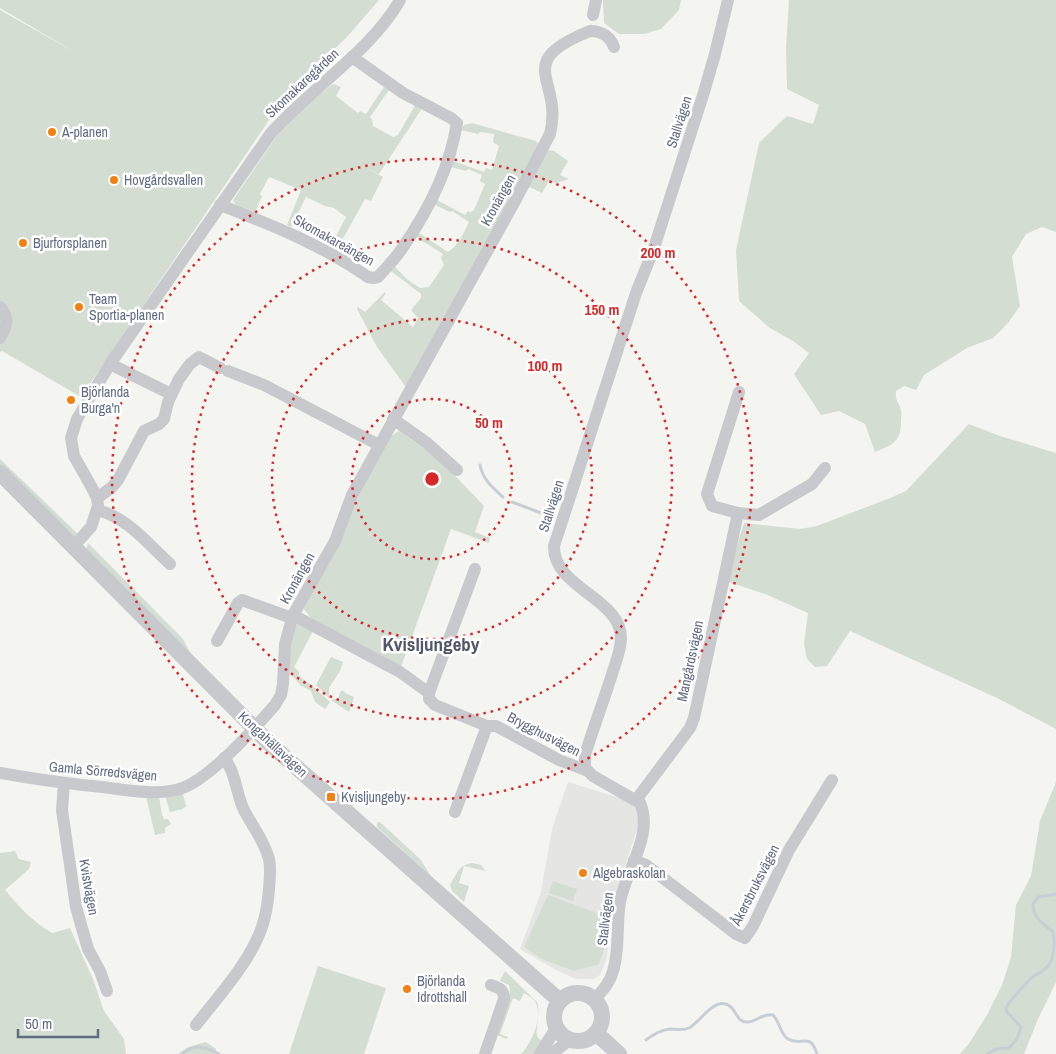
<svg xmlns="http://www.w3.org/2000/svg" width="1056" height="1054" font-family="'Archivo Narrow',sans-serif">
<rect width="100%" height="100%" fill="#f4f5f0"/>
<!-- built -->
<path fill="#e5e5e4" d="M568,782L626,800L636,809L639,824L618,887L611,916L607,958L600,975L594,979H576L556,970L520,949L541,892L552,829Z"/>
<!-- green -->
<g fill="#d3ddd1">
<path d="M0,0H379L346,38L286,95L81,397L2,351L0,352V10L78,54L0,8Z"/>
<path d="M603,0H681L679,10L661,29L644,34H619L604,23Z"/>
<path d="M789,0H1056V232L1042,227L1026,234L1012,257L1020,306L1008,323L993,338L967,348L924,375L916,390L904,386L896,391C895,402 899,401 901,410C902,413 901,418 901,422C901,442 892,445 875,452L865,424L839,411L821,415L794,374L809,353L793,341L770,328L739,301L736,250L759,143L787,116L813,124L819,105L787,89L786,48Z"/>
<path d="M333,84L341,87L336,96L358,113L360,111L366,114L384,87L389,90L370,117L372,119L373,126L393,137L398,135L416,104L423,107L379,174L366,168L383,177L371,201L365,199L336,251L327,245L333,235L336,236L346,217L334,208L325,206L306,197L291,227L287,225L301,190L269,177L260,194L262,196L255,212L236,205L233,200L280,131L297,112Z"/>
<path d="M472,123L536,141L538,143L534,161L408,390L377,347L357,309L358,307L365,312L385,292L386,293L381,300L413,327L418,318L411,310L421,298V294L391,271L395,267L408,280L420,288L429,287L444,265L441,258L443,254L416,237L419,233L448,252C459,245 463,234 469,222L452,211L450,212L435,205L437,200L465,215L468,211L471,212L474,210L485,184L480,181L482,175L468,169L466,171L451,167L453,161L484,172L486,168L492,170L499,146L493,142L494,134L480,132L478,134L461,130L464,125Z"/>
<path d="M548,150L554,151L568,161L560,175L569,179L556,183L549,181L542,193L527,186Z"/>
<path d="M969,424L1000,436L1056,453V729L997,698L850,631L827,666L815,667L807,659L804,644L808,613L765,594L726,581L744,523L800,529L817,526L890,498L906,491Z"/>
<path d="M399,431L439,459L484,506L475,532L490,538L489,543L451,529L401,667L314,622L303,608L386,439Z"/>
<path d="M0,459L78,534L74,536L0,466Z"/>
<path d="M88,543L183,639L192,656L86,550Z"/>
<path d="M297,624L313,631L294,667L299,672V676L315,688L330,702L325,709L315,702L311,691L300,685L290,673L289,636Z"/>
<path d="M331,657L343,662L340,671L329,688V698L316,685Z"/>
<path d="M341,691H344L345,693L354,697L349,712L331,700L338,698Z"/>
<path d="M1056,782V982L1038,1019L1024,1054H960L970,1042L987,1015L1002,985L1011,957L1016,905L1031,876L1040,821Z"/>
<path d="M183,794L186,806L183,809L170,812L166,799V797Z"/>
<path d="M146,796H159L162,815L164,819H168L171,824L165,828V833L155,835Z"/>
<path d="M377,822H380L420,859L431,876L377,827Z"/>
<path d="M15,851L19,859L31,862L29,869L5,890C20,908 32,921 52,933L70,928L93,979L104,1011L124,1039L126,1054H0V853Z"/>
<path d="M472,863L481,865L486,871L464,866L459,883L469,886L464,902L452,891L450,885C457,874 458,865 472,863Z"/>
<path d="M553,881L577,889L573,901L549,893Z"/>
<path d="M548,895L607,917L604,949L599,964L574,971L542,959L524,947Z"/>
<path d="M318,966L386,988L364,1054H289Z"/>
<path d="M505,971L537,1002C541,1013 535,1030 537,1036C538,1038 541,1040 543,1042L536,1054H521C532,1043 545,1014 534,1000C532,997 527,995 524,993L520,1001L513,998L500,1034L508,1037L507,1039L497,1035L510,992L509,985L500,981Z"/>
<path d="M206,1042L216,1049L214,1054H178L188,1047Z"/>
</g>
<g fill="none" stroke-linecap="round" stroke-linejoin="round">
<!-- stream -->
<g stroke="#c8ced5" stroke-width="3">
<path d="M480,465C483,480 492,487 503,497"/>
<path d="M512,502L549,516"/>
<path d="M646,1040C653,1035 660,1030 670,1029C676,1029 683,1031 689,1028C700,1022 712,1000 726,1004C737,1007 735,1023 748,1022C758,1021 762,1013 773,1015C780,1022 780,1034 788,1039C801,1047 810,1031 817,1054"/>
<path d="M182,1054C194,1043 206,1047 219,1054"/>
<path d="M987,1054L996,1049L1009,1048L1017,1039L1021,1027L1007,1012L1006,1009L1008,1004C1015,996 1023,986 1031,978C1036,974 1043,972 1047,967C1054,961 1056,938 1052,931C1042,922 1033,919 1033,904L1038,897L1056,894"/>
</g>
<!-- minor -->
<g stroke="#c7c9cd" stroke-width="12">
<path d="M593,15L596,0"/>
<path d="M220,205C272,225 322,245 368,277L373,278L378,277C387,267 396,258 403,247C428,211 450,167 457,123L451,118L403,93L352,57"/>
<path d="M0,307C10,318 7,326 0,338"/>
<path d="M110,364L171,394"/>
<path d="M228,371L264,385L379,445"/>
<path d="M393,419L427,443L457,470"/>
<path d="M97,498L111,488L118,480L144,431L159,424L164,419L168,402L179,379L190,364L199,357L220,368"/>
<path d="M97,510C127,517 148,544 170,564"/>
<path d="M738,513L759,515L812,484L825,468"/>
<path d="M73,547L91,527L98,506L97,498L91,486L74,456L71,438L77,419L110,364L271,133C310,89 372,50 400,0"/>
<path d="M293,615L400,672L429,693V699L435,705L487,726H496L559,760L588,771"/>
<path d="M217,641L238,603L242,600L292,618"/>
<path d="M429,693L475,569"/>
<path d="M0,773C34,779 68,784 102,787C128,790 161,797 185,787C213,775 255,728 275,705L281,695L283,684L285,644L293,615L335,541L352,495L515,201L550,134C564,79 510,63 590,31C601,31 610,36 614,47"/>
<path d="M64,783L62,810L76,907L88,949L100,971L107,991"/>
<path d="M636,800L690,728L694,718L738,513L712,506L707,494L739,392"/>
<path d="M455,812L487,726"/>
<path d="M634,860L646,865L736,934L745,938L753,926L789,850L832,780"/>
<path d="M594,1000C602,991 610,983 613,971C620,949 616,925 620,902C626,870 654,835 640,803L593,776L585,768V755C594,726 605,697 614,668C617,659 621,648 621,638C621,598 553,588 554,546L636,293L654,248L704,92L715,54L728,0"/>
<path d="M196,1025C218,997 250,962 262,927C266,915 268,902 269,889C270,879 271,868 269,859C264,839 251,825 243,808C236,791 235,771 224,758"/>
<path d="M485,1054L504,999C504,989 499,988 491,985"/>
<path d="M540,1054L556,1028"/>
<path d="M551,1054L570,1040"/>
</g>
<!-- tertiary -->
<g stroke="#c7c9cd" stroke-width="16">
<path d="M0,473L269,743L560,1001"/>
<circle cx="578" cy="1017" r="24"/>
<path d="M596,1033L619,1054"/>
</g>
</g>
<!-- distance rings -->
<g fill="none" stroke="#d62828" stroke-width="2.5" stroke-dasharray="2.5 5">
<circle cx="432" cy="479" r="80"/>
<circle cx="432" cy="479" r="160"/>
<circle cx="432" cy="479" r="240"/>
<circle cx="432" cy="479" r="320"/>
</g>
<!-- markers -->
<g fill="#f28113" stroke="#fff" stroke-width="2">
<circle cx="52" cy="132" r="5"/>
<circle cx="114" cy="180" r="5"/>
<circle cx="23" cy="243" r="5"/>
<circle cx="79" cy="307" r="5"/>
<circle cx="71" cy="400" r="5"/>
<rect x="326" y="792" width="10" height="10" rx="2.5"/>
<circle cx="583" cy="873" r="5"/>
<circle cx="407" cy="989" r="5"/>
</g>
<g text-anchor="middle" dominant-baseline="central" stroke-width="5" stroke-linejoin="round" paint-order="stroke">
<!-- street labels -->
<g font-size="14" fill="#616c84" stroke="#fff">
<text transform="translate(302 83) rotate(-43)">Skomakaregården</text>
<text transform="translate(679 122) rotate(-72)">Stallvägen</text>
<text transform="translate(498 200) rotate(-61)">Kronängen</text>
<text transform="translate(334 240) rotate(29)">Skomakareängen</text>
<text transform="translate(551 506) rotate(-72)">Stallvägen</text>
<text transform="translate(297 578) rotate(-61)">Kronängen</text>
<text transform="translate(690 661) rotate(-78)">Mangårdsvägen</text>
<text transform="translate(544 734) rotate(27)">Brygghusvägen</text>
<text transform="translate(273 744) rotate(43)">Kongahällavägen</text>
<text transform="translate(103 771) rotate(5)">Gamla Sörredsvägen</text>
<text transform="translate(755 885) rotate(-63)">Åkersbruksvägen</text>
<text transform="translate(89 887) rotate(80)">Kvistvägen</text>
<text transform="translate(605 919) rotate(-83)">Stallvägen</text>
</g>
<!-- poi labels -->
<g font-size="14" fill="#616c84" stroke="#fff" text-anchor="start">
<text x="62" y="132">A-planen</text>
<text x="124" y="180">Hovgårdsvallen</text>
<text x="33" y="243">Bjurforsplanen</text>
<text x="89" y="299">Team<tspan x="89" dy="16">Sportia-planen</tspan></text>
<text x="81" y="392">Björlanda<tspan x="81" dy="16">Burga'n</tspan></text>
<text x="341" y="797">Kvisljungeby</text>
<text x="593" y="873">Algebraskolan</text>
<text x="417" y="981">Björlanda<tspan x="417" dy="16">Idrottshall</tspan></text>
</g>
<!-- district labels -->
<g font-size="19" font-weight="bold" fill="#505769" stroke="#fff">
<text x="431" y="644">Kvisljungeby</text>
</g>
</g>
<circle cx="432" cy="479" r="8" fill="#d62828" stroke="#fff" stroke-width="2.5"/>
<g font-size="15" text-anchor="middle" font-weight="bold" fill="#d62828" stroke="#fff" stroke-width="5" stroke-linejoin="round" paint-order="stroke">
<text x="658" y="258">200 m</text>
<text x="602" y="315">150 m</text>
<text x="545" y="371">100 m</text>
<text x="489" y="428">50 m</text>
</g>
<!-- scale -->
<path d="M18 1029v8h80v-8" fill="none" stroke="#616c84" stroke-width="2.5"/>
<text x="25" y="1029" font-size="15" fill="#616c84" stroke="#ffffff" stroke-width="4" paint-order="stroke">50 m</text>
</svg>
